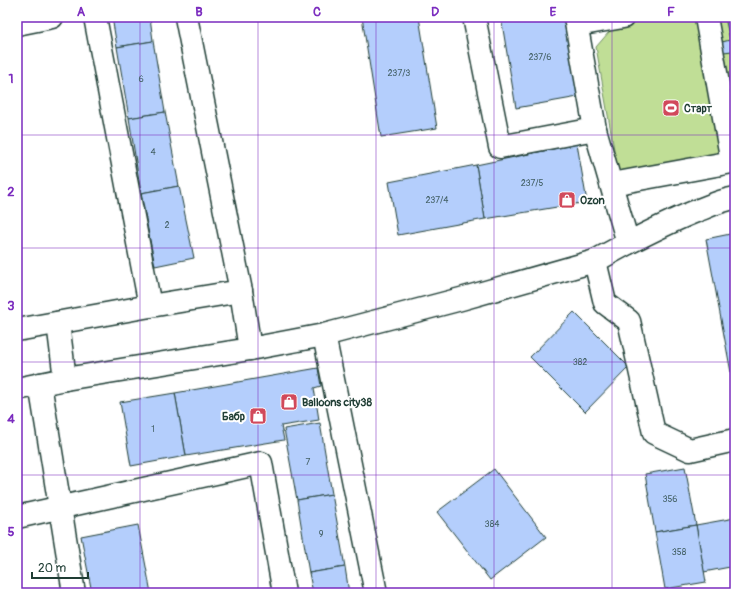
<svg xmlns="http://www.w3.org/2000/svg" width="752" height="610" font-family="Pangolin,sans-serif">
<rect width="100%" height="100%" fill="#fff"/>
<filter id="ink" filterUnits="userSpaceOnUse"><feTurbulence type="fractalNoise" baseFrequency=".025" numOctaves="2"/><feDisplacementMap in="SourceGraphic" scale="8" xChannelSelector="R" yChannelSelector="G"/><feConvolveMatrix kernelMatrix="1 2 1 2 8 2 1 2 1" color-interpolation-filters="sRGB"/></filter>
<g filter="url(#ink)">
<!-- grass -->
<path fill="#c0de96" stroke="#708e65" d="M607,17H735V169L621,189L596,47L609,32Z"/>
<!-- building -->
<g fill="#b4cefc" stroke="#1f3d34">
<path d="M112,17H150L153,41L117,47Z"/>
<path d="M362,17H419L437,128L381,137Z"/>
<path d="M501,17H565L578,97L516,108Z"/>
<path d="M735,21V67L732,51L724,52L729,80L723,81L716,41L721,39L722,42L730,40L726,22Z"/>
<path d="M153,41L165,112L129,118L117,47Z"/>
<path d="M165,112L179,186L141,193L129,118Z"/>
<path d="M577,144L587,202L485,219L476,165Z"/>
<path d="M476,165L485,219L398,235L389,182Z"/>
<path d="M179,186L194,258L155,266L141,193Z"/>
<path d="M735,233V394L706,239Z"/>
<path d="M574,312L629,367L585,412L530,357Z"/>
<path d="M318,368L321,386L314,388L319,420L281,426L284,440L186,456L175,393Z"/>
<path d="M175,393L186,456L131,466L120,402Z"/>
<path d="M320,423L332,494L297,500L284,429Z"/>
<path d="M685,467L696,525L655,532L645,474Z"/>
<path d="M494,469L546,537L490,580L437,512Z"/>
<path d="M332,494L345,567L309,573L297,500Z"/>
<path d="M735,518V566L704,572L696,525Z"/>
<path d="M138,525L151,593H92L81,536Z"/>
<path d="M696,525L706,582L665,589L655,532Z"/>
<path d="M345,567L349,593H313L309,573Z"/>
</g>
<g fill="none" stroke-linecap="round" stroke-linejoin="round">
<!-- minor casing -->
<g stroke="#1f3d34" stroke-width="25">
<g id="minor">
<path d="M95,17L150,306"/>
<path d="M474,17L500,147L595,129L628,243C652,231 675,219 699,210C711,205 722,200 735,198"/>
<path d="M575,17L595,129"/>
<path d="M706,17L732,162H735"/>
<path d="M17,24L52,17"/>
<path d="M577,25L623,17"/>
<path d="M612,184L732,162"/>
<path d="M595,261L605,303L629,321L654,433L690,450L735,440"/>
<path d="M241,291L250,349L324,335L461,299L595,261L628,243"/>
<path d="M58,323L65,379"/>
<path d="M17,330L150,306L241,291L186,17"/>
<path d="M324,335L376,593"/>
<path d="M40,384L74,593"/>
<path d="M17,389L65,379L250,349"/>
<path d="M17,517L261,463L284,593"/>
</g>
</g>
<!-- minor -->
<use href="#minor" stroke="#fff" stroke-width="22"/>
</g>
</g>
<!-- grid -->
<path fill="none" stroke="#7b2cbf" stroke-width="1" stroke-opacity="0.55" d="M140,17V593M258,17V593M376,17V593M494,17V593M612,17V593M17,135H735M17,248H735M17,362H735M17,475H735"/>
<!-- icons -->
<defs>
<g id="stadium-square" transform="scale(0.9)"><rect x="-9" y="-9" width="18" height="18" rx="4" fill="#d1495b" stroke="#fff"/><path d="M0-5a6.5 5 0 1 0 0 10a6.5 5 0 1 0 0-10ZM-3.5-1.8h7v3.6h-7Z" fill="#fff"/></g>
<g id="shop-square" transform="scale(0.9)"><rect x="-9" y="-9" width="18" height="18" rx="4" fill="#d1495b" stroke="#fff"/><path d="M-5-2.5h2.3a2.7 3.5 0 0 1 5.4 0H5L5.5 6h-11ZM-1.5-2.5h3a1.5 2.3 0 0 0-3 0Z" fill="#fff"/></g>
</defs>
<g fill-rule="evenodd">
<use href="#stadium-square" x="671" y="108"/>
<use href="#shop-square" x="567" y="200"/>
<use href="#shop-square" x="289" y="402"/>
<use href="#shop-square" x="258" y="416"/>
</g>
<g text-anchor="middle" dominant-baseline="central" stroke-width="4" stroke-linejoin="round" paint-order="stroke">
<!-- number labels -->
<g font-size="9" fill="#446166">
<text x="540" y="57">237/6</text>
<text x="399" y="73">237/3</text>
<text x="141" y="79">6</text>
<text x="153" y="152">4</text>
<text x="532" y="183">237/5</text>
<text x="437" y="200">237/4</text>
<text x="167" y="225">2</text>
<text x="580" y="362">382</text>
<text x="153" y="429">1</text>
<text x="308" y="462">7</text>
<text x="670" y="499">356</text>
<text x="492" y="524">384</text>
<text x="321" y="534">9</text>
<text x="679" y="552">358</text>
</g>
<!-- poi labels -->
<g font-size="11" font-weight="bold" fill="#1f3d34" stroke="#fff" text-anchor="start">
<text x="684" y="108">Старт</text>
<text x="580" y="200">Ozon</text>
<text x="302" y="402">Balloons city38</text>
<text x="245" y="416" text-anchor="end">Бабр</text>
</g>
</g>
<!-- margin -->
<rect width="752" height="610" fill="none" stroke="#fff" stroke-width="44"/>
<!-- scale -->
<path d="M32 572v6h56v-6" fill="none" stroke="#1f3d34" stroke-width="2"/>
<text x="38" y="572" font-size="12" fill="#1f3d34" stroke="#ffffff" stroke-width="3" paint-order="stroke">20 m</text>
<rect x="22" y="22" width="708" height="566" fill="none" stroke="#7b2cbf" stroke-width="1.5"/>
<g font-size="13" text-anchor="middle" font-weight="bold" fill="#7b2cbf">
<text x="81" y="16">A</text>
<text x="199" y="16">B</text>
<text x="317" y="16">C</text>
<text x="435" y="16">D</text>
<text x="553" y="16">E</text>
<text x="671" y="16">F</text>
<text x="11" y="83">1</text>
<text x="11" y="196">2</text>
<text x="11" y="310">3</text>
<text x="11" y="423">4</text>
<text x="11" y="536">5</text>
</g>
</svg>
